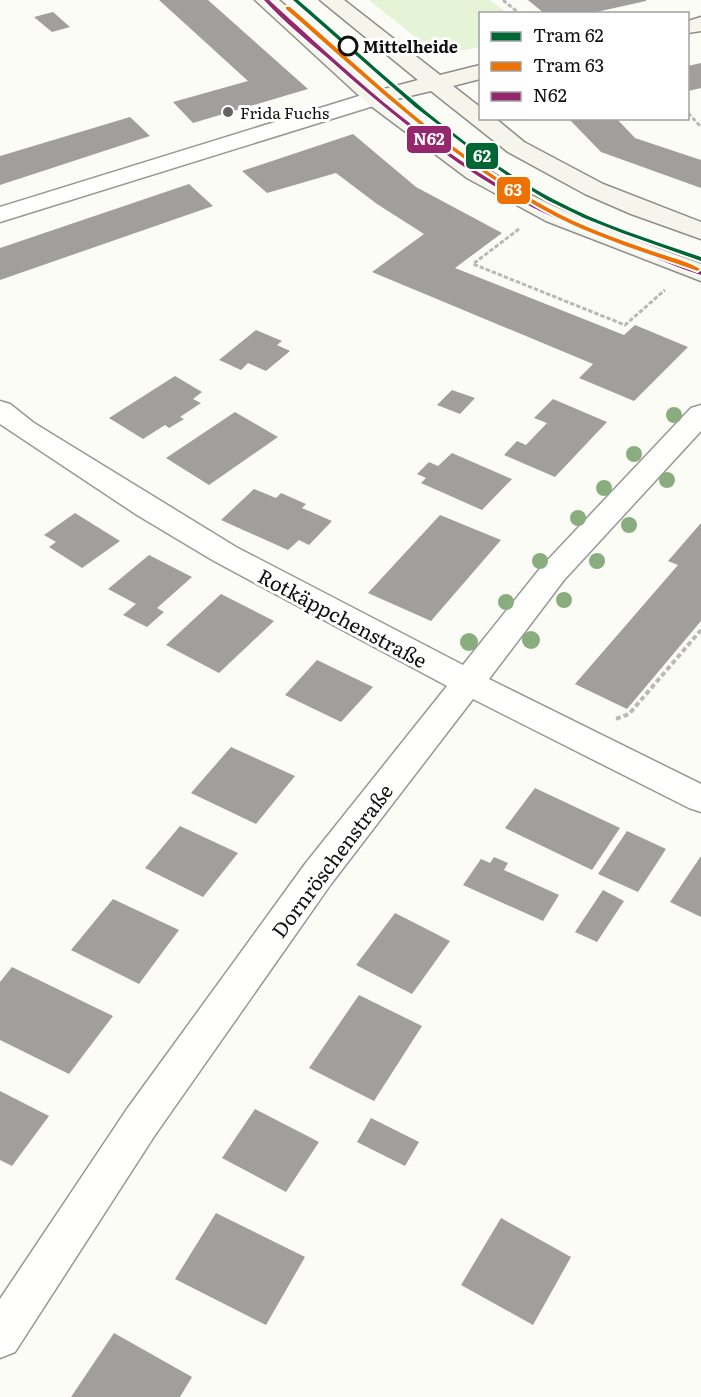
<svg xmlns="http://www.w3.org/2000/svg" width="701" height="1397" font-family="Literata,serif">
<rect width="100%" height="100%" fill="#fcfcf7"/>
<!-- green -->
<path fill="#e5f3d6" d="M369,0H490L507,13L480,14V47L463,50L424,44Z"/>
<!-- building -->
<g fill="#a09f9c">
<path d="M159,0H208L308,89L193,123L173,102L248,81Z"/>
<path d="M528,0H646V1L587,14H545Z"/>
<path d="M53,12L70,27L52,32L34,17Z"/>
<path d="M701,63V88L688,91V66Z"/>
<path d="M130,117L150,136L0,185V156Z"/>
<path d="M568,118H616L635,138L701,160V188L601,152Z"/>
<path d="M353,134L416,187L502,233L455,268L624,335L635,325L688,347L634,401L579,378L593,364L372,272L424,234L377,204L336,173L267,193L242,171Z"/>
<path d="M189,184L213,206L0,280V248Z"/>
<path d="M256,330L282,341L277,345L290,351L266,371L248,363L241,370L219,360Z"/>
<path d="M175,376L202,392L193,399L201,403L180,417L184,419L169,428L165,425L143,439L109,418Z"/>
<path d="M452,390L475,398L460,414L437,405Z"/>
<path d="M553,399L607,422L555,477L504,455L517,441L526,445L547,423L534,418Z"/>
<path d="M235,412L278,437L209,485L166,458Z"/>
<path d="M452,453L512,479L482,510L421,483L426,478L417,474L429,462L438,466Z"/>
<path d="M254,489L276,498L281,493L306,504L302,508L332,521L309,545L299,540L288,550L221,520Z"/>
<path d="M75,513L120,541L82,568L49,547L56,542L44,535Z"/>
<path d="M440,515L501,540L431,621L368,593Z"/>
<path d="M701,523V621L627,709L575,684L678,565L668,561Z"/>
<path d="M149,555L192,577L157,608L164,612L147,627L123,615L136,604L108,589Z"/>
<path d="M221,594L274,621L219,673L166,645Z"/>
<path d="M317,660L373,687L341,722L285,695Z"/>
<path d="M231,747L295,776L256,824L191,793Z"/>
<path d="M535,788L620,828L592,870L505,828Z"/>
<path d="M180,826L238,853L203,897L145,868Z"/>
<path d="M627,831L666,849L638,892L598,874Z"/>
<path d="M701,856V917L670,902Z"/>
<path d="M494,857L508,863L504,870L559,895L543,921L463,885L481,859L490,863Z"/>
<path d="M603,890L624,901L597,942L575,932Z"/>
<path d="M113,899L179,930L139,984L71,950Z"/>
<path d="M395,913L450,941L412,994L356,965Z"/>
<path d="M12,967L113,1016L69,1074L0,1040V982Z"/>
<path d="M359,995L422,1026L374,1101L309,1068Z"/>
<path d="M0,1091L49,1116L12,1166L0,1160Z"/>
<path d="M255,1109L319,1142L286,1192L222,1158Z"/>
<path d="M371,1118L419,1142L405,1166L357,1142Z"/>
<path d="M216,1213L305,1257L266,1325L175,1279Z"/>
<path d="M501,1218L571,1257L533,1325L461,1285Z"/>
<path d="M114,1333L192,1377L180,1397H71Z"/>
</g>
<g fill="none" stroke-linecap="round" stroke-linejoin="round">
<!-- minor casing -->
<g stroke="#979795" stroke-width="3">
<g id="minor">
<path d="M375,91L383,93L386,98L383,103L0,222V207Z"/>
<path d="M0,401L10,404L34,423L236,547L463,665L542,566L691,408L701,405V431L564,580L489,679L701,784V812L689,808L473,699L331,884L155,1135L15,1352L0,1358V1299L127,1109L305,864L447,686L214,561L137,515L0,424Z"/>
</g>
</g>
<!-- secondary casing -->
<g stroke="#8d8d8b" stroke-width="3">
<g id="secondary">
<path d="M255,0H279L380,90L418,80L320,0H344L440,75L480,65V79L453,86L480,107V118H495L524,142L603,184L701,222V239L631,214L585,194L508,152L431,91L393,100C432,132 472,162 516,187C574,219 639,241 701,264V281L546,221L467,178L367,103Z"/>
<path d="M701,17V31L688,33V21Z"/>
</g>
</g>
<!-- path-far1 -->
<g stroke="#b9b9b8" stroke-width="3" stroke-dasharray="4.5 2" stroke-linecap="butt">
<path d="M503,0L520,14"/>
<path d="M688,113L701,127"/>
<path d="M519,229L473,264L625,325L665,290"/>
</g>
<!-- path -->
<path stroke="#b9b9b8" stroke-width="4" stroke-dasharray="5 3" stroke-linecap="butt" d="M616,719L629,714L701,630"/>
<!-- minor -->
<use href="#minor" fill="#fffffe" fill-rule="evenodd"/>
<!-- secondary -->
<use href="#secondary" fill="#f6f5eb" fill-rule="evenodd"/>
<!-- bus-1 casing -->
<g stroke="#fff" stroke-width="4">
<path id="bus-1" d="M264,0H269C345,69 421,142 512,192C572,225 637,247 701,271V275C679,268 658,259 637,251C592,234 546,217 504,192C441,155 385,109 331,61C308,41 284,22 264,0Z"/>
</g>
<!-- bus-1 -->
<use href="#bus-1" fill="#95276e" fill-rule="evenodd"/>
<!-- tram-1 casing -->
<g stroke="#fff" stroke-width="4">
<path id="tram-1" d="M293,0H298C379,69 458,148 553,199C600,224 651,240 701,257V261L622,233L584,218L547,200L512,179L479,156L415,107Z"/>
</g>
<!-- tram-2 casing -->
<g stroke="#fff" stroke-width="4">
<path id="tram-2" d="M286,7H290C372,78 451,156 548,208C580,226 615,238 649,250C665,256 685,260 700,269L697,271L695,270C644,252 590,236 542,209C447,156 368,80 286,9Z"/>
</g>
<!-- tram-1 -->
<use href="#tram-1" fill="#063" fill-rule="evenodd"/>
<!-- tram-2 -->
<use href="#tram-2" fill="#ee7203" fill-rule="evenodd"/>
</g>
<!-- trees -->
<g fill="#89ad7f">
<circle cx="674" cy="415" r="8"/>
<circle cx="634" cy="454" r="8"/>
<circle cx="667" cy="480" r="8"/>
<circle cx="604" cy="488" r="8"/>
<circle cx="578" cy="518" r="8"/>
<circle cx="629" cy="525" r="8"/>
<circle cx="540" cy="561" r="8"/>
<circle cx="597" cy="561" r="8"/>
<circle cx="564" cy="600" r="8"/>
<circle cx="506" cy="602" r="8"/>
<circle cx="531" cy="640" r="9"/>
<circle cx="469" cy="642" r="9"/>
</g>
<!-- markers -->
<circle fill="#fff" stroke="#111" stroke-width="3" cx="348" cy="46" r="9"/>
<circle fill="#636362" stroke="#fff" stroke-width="2" cx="228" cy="112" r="6"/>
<g text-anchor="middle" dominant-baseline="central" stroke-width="6" stroke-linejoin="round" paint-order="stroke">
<!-- far-stop labels -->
<g font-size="16" font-weight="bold" fill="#111" stroke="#fff" text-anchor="start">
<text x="363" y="46">Mittelheide</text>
</g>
<!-- far-poi labels -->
<g font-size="16" fill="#111" stroke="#fff" text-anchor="start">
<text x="240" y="112">Frida Fuchs</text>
</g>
<!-- street labels -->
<g font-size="20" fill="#111" stroke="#fff">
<text transform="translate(343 617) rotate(28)">Rotkäppchenstraße</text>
<text transform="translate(331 860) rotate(-53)">Dornröschenstraße</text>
</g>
</g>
<g stroke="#fff" stroke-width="2">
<rect x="406" y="125" width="46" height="29" rx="6" fill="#95276e"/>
<rect x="465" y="142" width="34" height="28" rx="6" fill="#063"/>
<rect x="496" y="176" width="35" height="29" rx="6" fill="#ee7203"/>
</g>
<g font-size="16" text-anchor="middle" font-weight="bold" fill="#fff">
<text x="429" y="145">N62</text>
<text x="482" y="162">62</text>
<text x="513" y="196">63</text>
</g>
<!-- legend -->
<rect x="479" y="12" width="210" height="108" fill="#ffffff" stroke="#a0a0a0" stroke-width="1.5"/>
<rect x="491" y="32" width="30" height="9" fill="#006633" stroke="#a0a0a0" stroke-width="1.5"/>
<text x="533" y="42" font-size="18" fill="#111111">Tram 62</text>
<rect x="491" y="62" width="30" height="9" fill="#ee7203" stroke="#a0a0a0" stroke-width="1.5"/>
<text x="533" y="72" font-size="18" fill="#111111">Tram 63</text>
<rect x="491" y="92" width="30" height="9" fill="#95276e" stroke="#a0a0a0" stroke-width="1.5"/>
<text x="533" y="102" font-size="18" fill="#111111">N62</text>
</svg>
